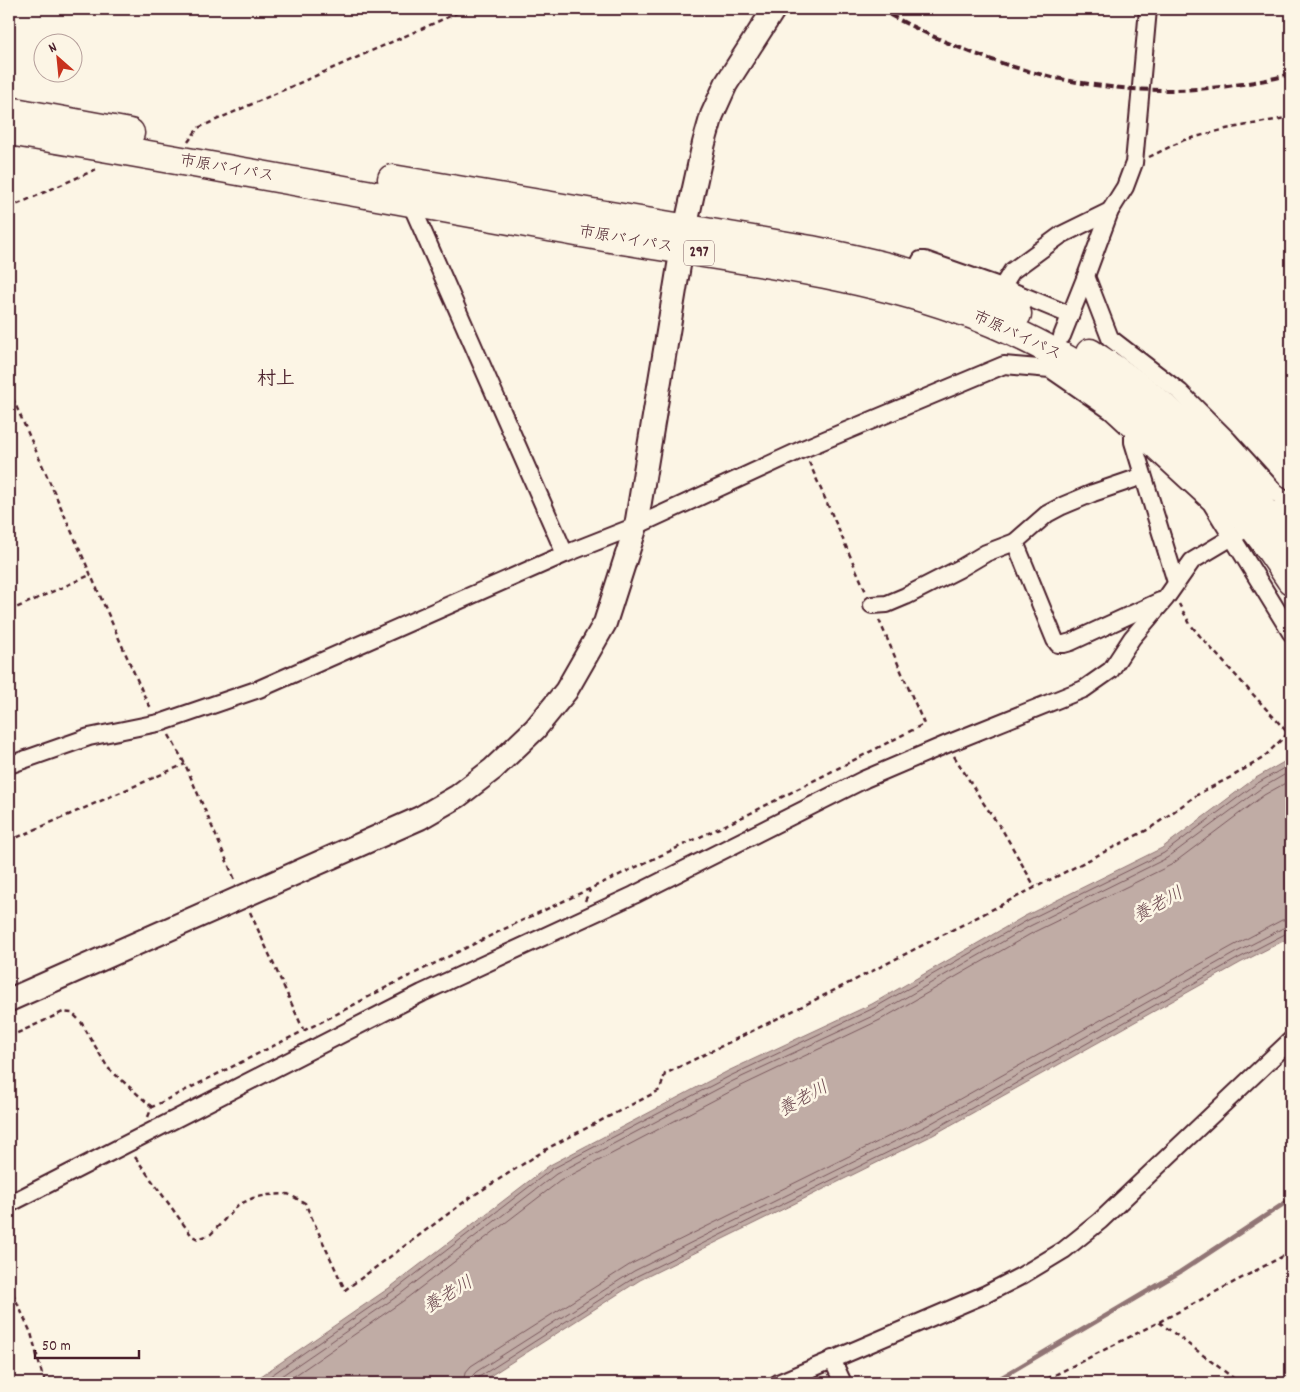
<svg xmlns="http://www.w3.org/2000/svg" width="1300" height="1392" font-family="Dekko,'Klee One',sans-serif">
<rect width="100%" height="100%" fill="#fcf5e5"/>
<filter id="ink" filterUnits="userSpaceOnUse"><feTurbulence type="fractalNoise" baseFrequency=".02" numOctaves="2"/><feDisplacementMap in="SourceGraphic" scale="10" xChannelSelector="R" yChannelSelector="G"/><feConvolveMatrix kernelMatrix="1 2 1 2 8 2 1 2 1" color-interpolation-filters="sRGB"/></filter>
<g filter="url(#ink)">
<!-- water -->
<path fill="#c0aca5" stroke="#917474" d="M1291,758V937L1240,963L933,1135L640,1280L479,1383H251L392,1286L550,1165L728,1071L872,1004L1025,916L1162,848L1254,779Z"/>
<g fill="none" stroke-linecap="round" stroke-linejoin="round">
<!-- shore -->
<g stroke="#79575c" stroke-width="1">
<path d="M260,1383L395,1290L552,1169L730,1076L874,1008L1028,920L1164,853L1256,784L1291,764"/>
<path d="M271,1383L399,1295L556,1174L733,1081L877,1014L1030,926L1167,858L1260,789L1291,771"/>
<path d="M284,1383L403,1301L560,1181L737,1088L880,1020L1034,932L1171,865L1264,795L1291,780"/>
<path d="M463,1383L465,1373L471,1366L631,1264L924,1119L1231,947L1282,920L1291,919"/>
<path d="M470,1383L472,1376L476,1372L634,1271L928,1125L1235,953L1285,927L1291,926"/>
<path d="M477,1383L479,1377L637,1276L931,1131L1237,959L1287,933H1291"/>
</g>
<!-- stream -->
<path stroke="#917474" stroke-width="4.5" d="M992,1383L1180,1272L1291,1199"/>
<!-- street casing -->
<g stroke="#4a1f2b" stroke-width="20">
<g id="street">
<path d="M410,202L565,554"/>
<path d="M914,273L921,260H925L1002,287L1070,315"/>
<path d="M1086,276L1110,338L1180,392L1228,440L1276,493L1290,503"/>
<path d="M1002,287L1012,271L1061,235L1110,211"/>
<path d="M1062,336L1086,276L1110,211L1125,187L1134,163L1148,9"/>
<path d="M1133,431V442L1176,582"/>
<path d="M1015,542L1055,640L1058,644H1064L1071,642L1160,601"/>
<path d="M872,605L887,604L906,596L959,569L986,553L1015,542L1047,514L1062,506L1093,493L1143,476"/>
<path d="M9,765L89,737L163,722L259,689L565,554L636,526L803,449L1004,365L1050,369L1111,411L1211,503L1291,633"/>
<path d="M9,1204L422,993L634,895L865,779L947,744L1084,689L1111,670L1132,638L1166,598L1192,561L1291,502"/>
<path d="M832,1359L843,1383"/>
<path d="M778,1383L986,1294L1021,1276L1064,1250L1100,1221L1291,1040"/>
</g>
</g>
<!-- secondary casing -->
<g stroke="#4a1f2b" stroke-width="26">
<path id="secondary" d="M9,1000L420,818L458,796L493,769L535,729L566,691L605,623L636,526L685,229L704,143L712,115L726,84L774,9"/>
</g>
<!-- highway casing -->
<g stroke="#4a1f2b" stroke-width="31">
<g id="highway">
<path d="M9,111L130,133"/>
<path d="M9,131C206,164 402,201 599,236C718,257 842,269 957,309C995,322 1032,340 1066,359C1134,397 1199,464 1250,523C1265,540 1278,561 1291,580"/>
<path d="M392,179L811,250C884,265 951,280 1017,314"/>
<path d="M1090,353C1170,403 1237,471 1291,548"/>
</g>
</g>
<!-- path -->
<g stroke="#4a1f2b" stroke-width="2.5" stroke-dasharray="5 4" stroke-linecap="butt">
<path d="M188,142L198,128L466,9"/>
<path d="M1149,157L1184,140L1226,129L1291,117"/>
<path d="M9,208L99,168"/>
<path d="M9,390L147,702L152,709"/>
<path d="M809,462L866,592"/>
<path d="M9,611L90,575"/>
<path d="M169,735L185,764L235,880"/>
<path d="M954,756L982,801L1003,831L1035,887"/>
<path d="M9,841L185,764"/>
<path d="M585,901L590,890"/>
<path d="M250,912L303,1029"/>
<path d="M9,1037L63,1012L72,1013L81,1022L108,1068L152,1107"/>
<path d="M148,1117L152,1107L333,1016L385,988L502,930L749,814L924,724L879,620"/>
<path d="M135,1157L192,1236L198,1239L211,1234L238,1205L253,1198L268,1195L288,1194L305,1203L345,1290L471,1197L550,1147L660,1090L665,1074L845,985L1149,829L1200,793L1233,776L1263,758L1288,733L1200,636L1190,624L1179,604"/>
<path d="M9,1285L31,1333L42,1374L46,1383"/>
<path d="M1159,1322L1240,1383"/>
<path d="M1039,1383L1159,1322L1287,1254L1291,1250"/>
</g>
<!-- street -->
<use href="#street" stroke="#fcf5e5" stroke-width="16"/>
<!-- secondary -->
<use href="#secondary" stroke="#fcf5e5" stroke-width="22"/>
<!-- highway -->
<use href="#highway" stroke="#fcf5e5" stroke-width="28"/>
<!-- rail -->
<path stroke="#4a1f2b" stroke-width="4" stroke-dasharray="8 4" stroke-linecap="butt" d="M879,9C987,69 1104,102 1228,86C1249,83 1271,80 1291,74"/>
</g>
</g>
<g text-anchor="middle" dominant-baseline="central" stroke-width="5" stroke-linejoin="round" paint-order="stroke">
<!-- shield labels -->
<rect fill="#fcf5e5" stroke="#7f5f63" stroke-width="1" x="684" y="240.5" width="30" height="25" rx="4"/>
<g font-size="15" font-weight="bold" fill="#4a1f2b">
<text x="699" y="253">297</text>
</g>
<!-- street labels -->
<g font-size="16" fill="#4a1f2b" stroke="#fcf5e5">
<text transform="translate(227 169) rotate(10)">市原バイパス</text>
<text transform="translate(626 240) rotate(10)">市原バイパス</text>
<text transform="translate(1017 336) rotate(25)">市原バイパス</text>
</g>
<!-- water labels -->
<g font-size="18" font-style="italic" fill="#6d4950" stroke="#fcf5e5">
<text transform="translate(1159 906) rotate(-29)">養老川</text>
<text transform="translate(804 1100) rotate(-29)">養老川</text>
<text transform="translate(449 1296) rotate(-31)">養老川</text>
</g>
<!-- quarter labels -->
<g font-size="19" font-weight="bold" fill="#4a1f2b" stroke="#fcf5e5">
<text x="276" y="380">村上</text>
</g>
</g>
<!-- margin -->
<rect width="1300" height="1392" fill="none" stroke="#fcf5e5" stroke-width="30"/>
<rect x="15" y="15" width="1270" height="1362" fill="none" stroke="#4a1f2b" stroke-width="2" filter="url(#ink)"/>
<!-- north arrow -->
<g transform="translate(58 58) rotate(333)"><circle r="24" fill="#fcf5e5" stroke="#b59f9b"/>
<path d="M0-4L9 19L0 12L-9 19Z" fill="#c8321e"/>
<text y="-8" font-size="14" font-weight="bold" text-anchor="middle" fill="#4a1f2b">N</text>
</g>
<!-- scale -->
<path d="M35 1350v8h104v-8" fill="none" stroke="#4a1f2b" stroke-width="2.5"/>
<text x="42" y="1350" font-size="15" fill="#4a1f2b" stroke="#fcf5e5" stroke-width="4" paint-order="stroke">50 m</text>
</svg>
